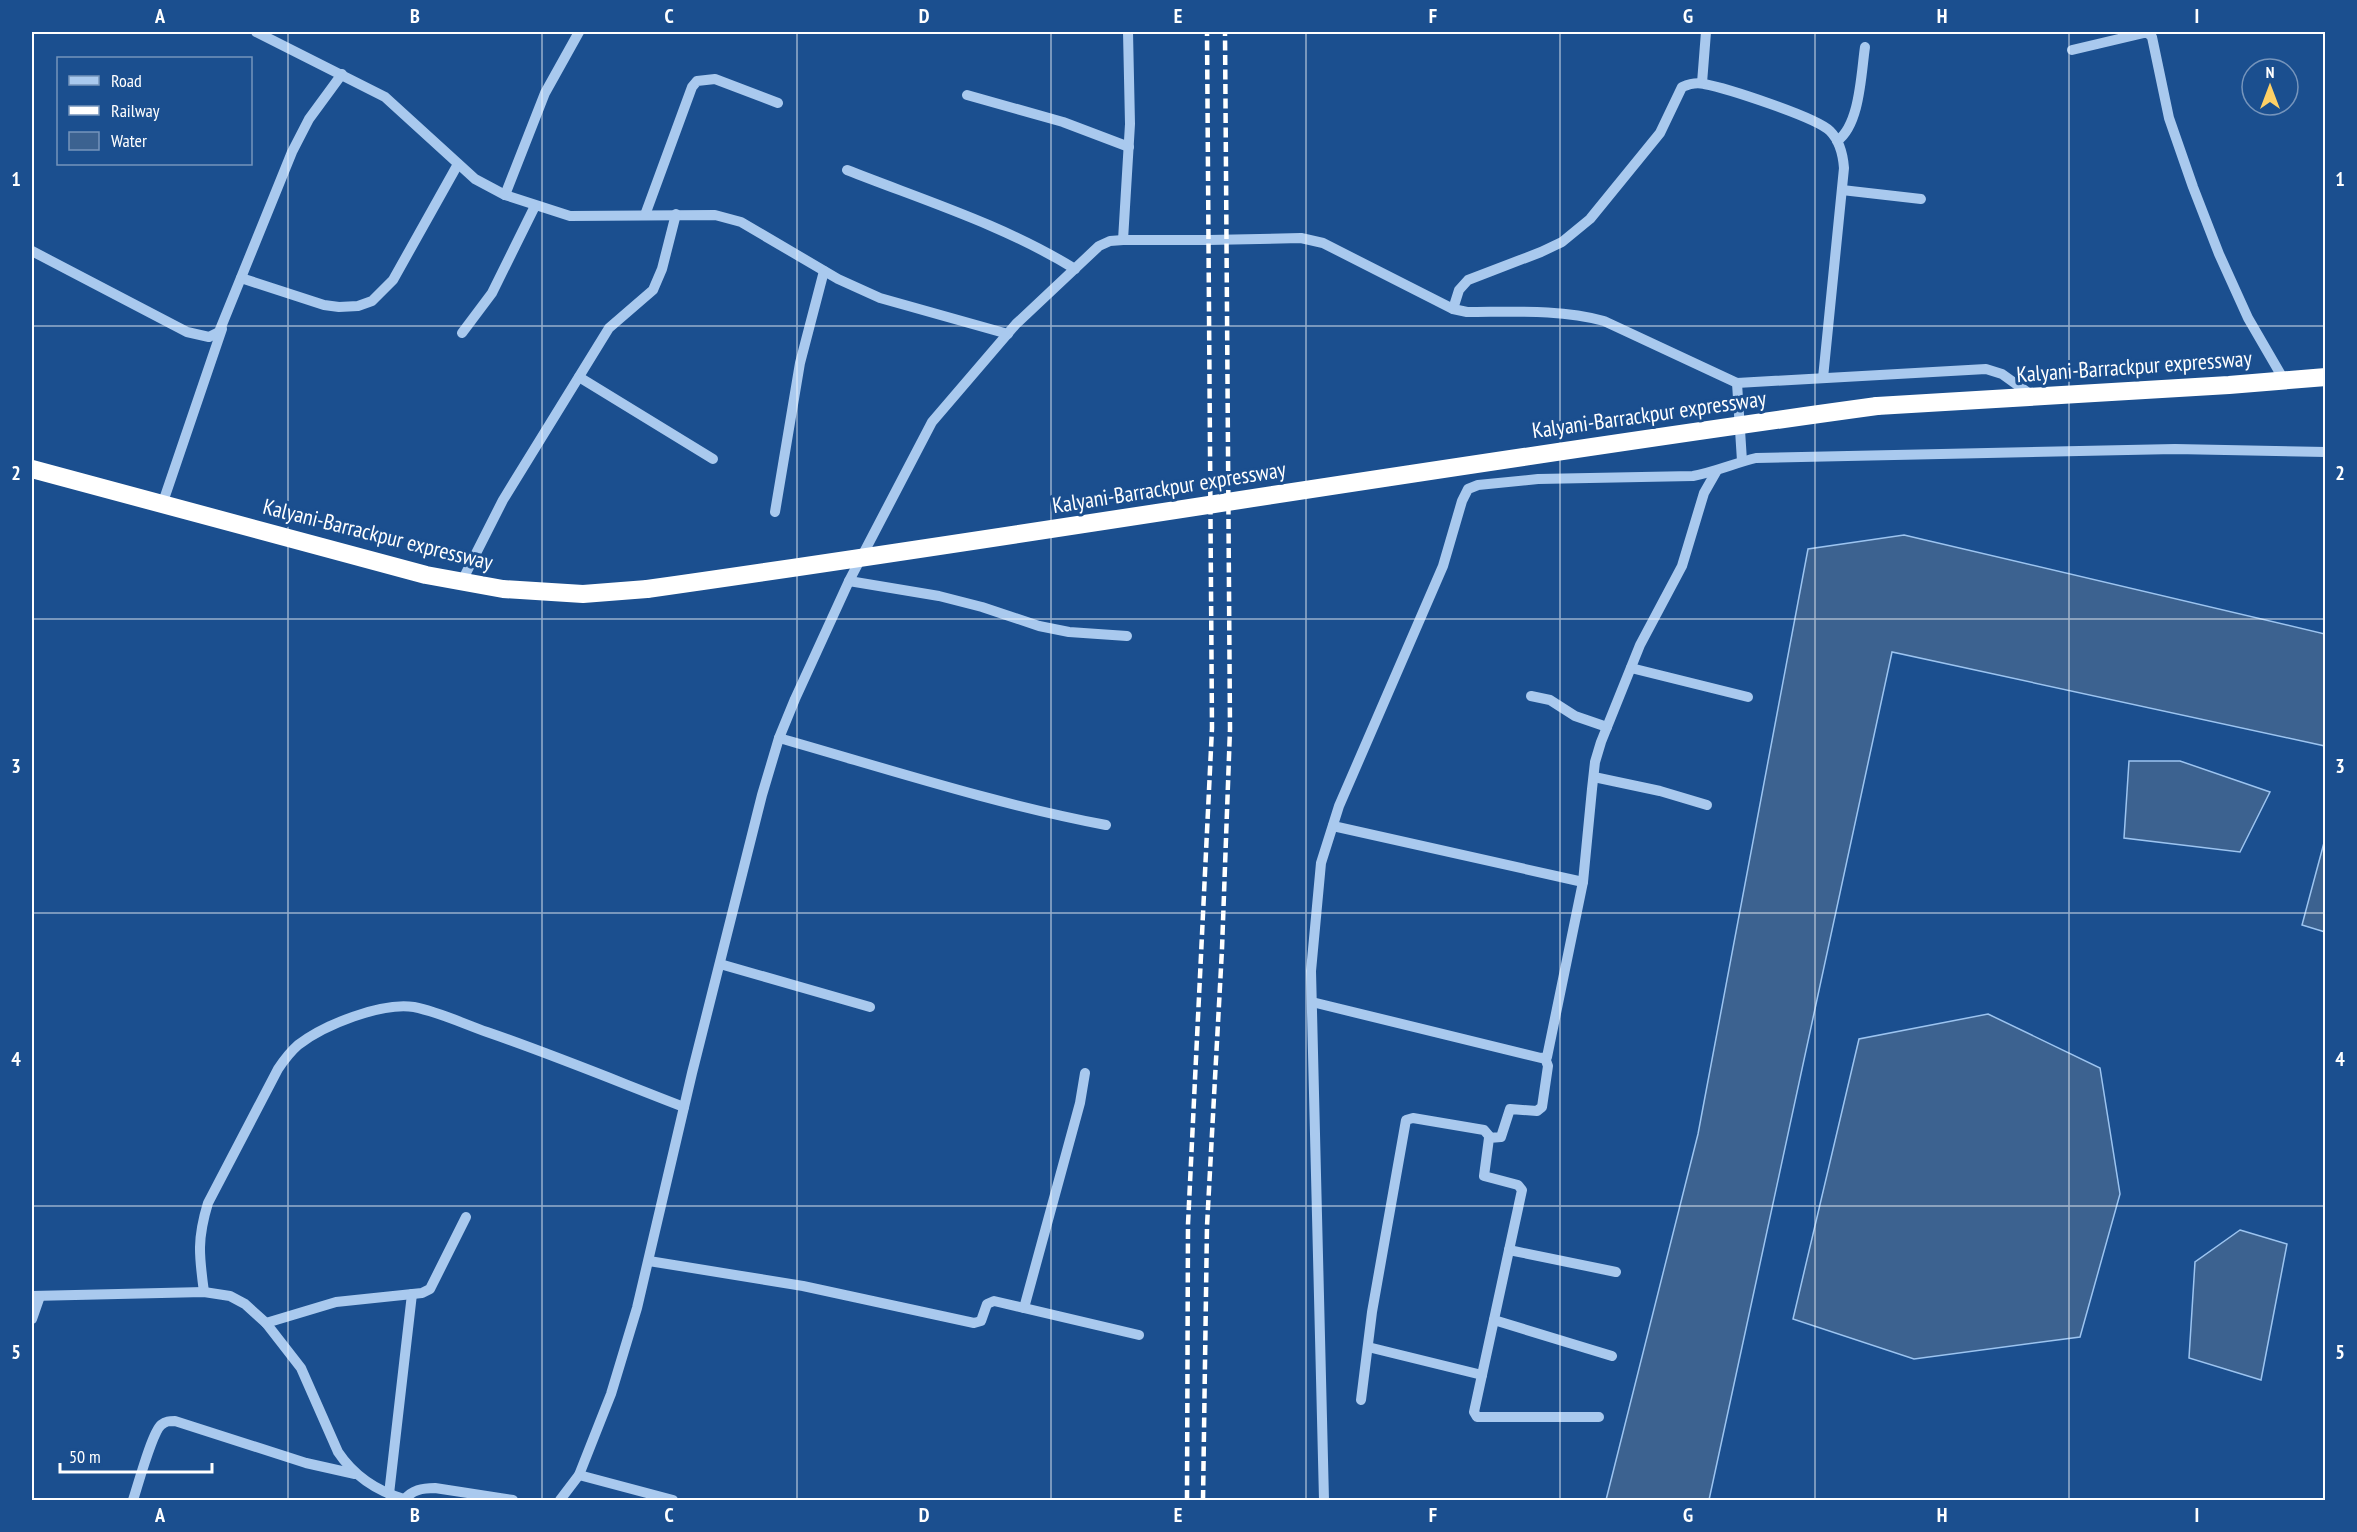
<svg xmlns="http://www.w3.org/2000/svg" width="2357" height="1532" font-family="'PT Sans Narrow',sans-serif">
<rect width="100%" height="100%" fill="#1b4f8f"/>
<!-- water -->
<g fill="#3c6290" stroke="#9cc4f0" stroke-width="1.5">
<path d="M1904,535L2325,634V746L1892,652L1709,1500H1606L1698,1134L1808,549Z"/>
<path d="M2129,761H2180L2270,792L2240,852L2124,838Z"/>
<path d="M2325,839L2326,932H2325L2302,925Z"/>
<path d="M1988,1014L2100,1068L2120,1194L2080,1337L1914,1359L1793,1319L1859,1039Z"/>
<path d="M2240,1230L2287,1244L2261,1380L2189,1358L2195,1262Z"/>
</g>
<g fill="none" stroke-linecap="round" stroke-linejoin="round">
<!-- minor -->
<g stroke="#a9c9ee" stroke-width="10">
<path d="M256,32L385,97L475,179L505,195L570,216L715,215L741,222L838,279L880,298L1008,334"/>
<path d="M2072,50L2144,33H2148L2152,37L2169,118L2193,187L2219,254L2248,318L2284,380"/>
<path d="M1702,83L1706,32"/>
<path d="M967,95L1063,122L1129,147"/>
<path d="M1837,141C1860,125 1861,74 1865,47"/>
<path d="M847,170C923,200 1004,225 1075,269"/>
<path d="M1842,190L1921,199"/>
<path d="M505,195L545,93L579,32"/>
<path d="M645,215L692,87L697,81L715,79L778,103"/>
<path d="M1123,240L1130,124L1128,32"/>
<path d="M32,251L187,332L209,337L219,332L292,152L309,119L342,74"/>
<path d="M241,278L324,305L339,307L358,306L372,301L393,280L458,164"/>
<path d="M1453,309L1459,290L1468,280L1541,252L1562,242L1590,219L1660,133L1682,87C1689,84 1697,82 1704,84C1726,88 1816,117 1830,131C1840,141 1843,155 1844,168L1823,378"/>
<path d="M462,333L492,293L535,206"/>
<path d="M579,377L713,459"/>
<path d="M1737,383L1742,461"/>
<path d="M162,505L222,329"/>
<path d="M775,512L800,363L824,271"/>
<path d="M462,581L503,500L609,328L653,290L662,269L676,214"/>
<path d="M849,581L939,596L982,607L1039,626L1069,632L1127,636"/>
<path d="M1631,668L1748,697"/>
<path d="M1531,696L1550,700L1575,716L1607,727"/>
<path d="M779,738C888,769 995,804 1106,825"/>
<path d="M1594,777L1660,791L1707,805"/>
<path d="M1333,826L1583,882"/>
<path d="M720,964L870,1007"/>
<path d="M1312,1002L1541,1058L1547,1057L1583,882L1592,789L1595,762L1601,742L1640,645L1682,566L1704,493L1716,472"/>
<path d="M1545,1058L1548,1066L1542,1107L1537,1111L1510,1109L1501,1137L1489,1138L1484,1176L1518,1185L1522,1190L1474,1412L1477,1417H1599"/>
<path d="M1509,1250L1616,1272"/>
<path d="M649,1261L803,1286L974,1323L981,1321L987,1304L994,1301L1139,1335"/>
<path d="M204,1292C199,1255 197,1239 208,1203L278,1069C284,1060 290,1052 298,1045C324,1025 381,1002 414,1007C439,1012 464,1024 487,1032C554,1055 619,1082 684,1107"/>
<path d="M32,1296L204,1292L230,1296L245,1304L266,1323L301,1368L338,1452C354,1476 377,1491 404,1499"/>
<path d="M1024,1308L1080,1103L1085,1073"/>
<path d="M32,1319L40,1296"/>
<path d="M1494,1320L1612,1356"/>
<path d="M266,1323L336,1302L422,1293L430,1289L466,1217"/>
<path d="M1368,1347L1482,1375"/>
<path d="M1361,1400L1372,1312L1406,1120L1413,1118L1484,1130L1490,1137"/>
<path d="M579,1475L673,1500"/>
<path d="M389,1494L412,1294"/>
<path d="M133,1500C138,1485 152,1433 161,1425C166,1421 169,1421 175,1421L306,1463L355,1474"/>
<path d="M404,1500C412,1490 422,1488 435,1488L513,1500"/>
<path d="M560,1500L579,1475L611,1394L637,1308L692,1073L762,795L779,738L795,699L849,581L932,422L1016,324L1099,246L1110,241L1123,240H1209L1301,238L1323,243L1453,309L1467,312C1513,312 1560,309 1604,321L1737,383L1986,369L2002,374L2034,397"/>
<path d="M1324,1500L1311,971L1321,863L1339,806L1443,566L1462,501L1468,489L1478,485L1538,479L1693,476C1715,472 1735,463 1756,458L2175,449L2326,452"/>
</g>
<!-- highway -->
<g stroke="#fff" stroke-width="18">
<path d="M1877,406L2229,385L2326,377"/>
<path d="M32,469L426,575L503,589L583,594L647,589"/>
</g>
<!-- rail -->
<g stroke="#fff" stroke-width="4.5" stroke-dasharray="10 4.5" stroke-linecap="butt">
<path d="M1187,1500L1188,1224L1212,728L1207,32"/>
<path d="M1203,1500L1207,1226L1222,949L1230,729L1225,32"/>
</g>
<!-- highway-bridge -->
<path stroke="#fff" stroke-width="18" d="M647,589C1057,531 1466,462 1877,406"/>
</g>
<!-- grid -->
<path fill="none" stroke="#fff" stroke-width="1.5" stroke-opacity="0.55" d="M288,32V1500M542,32V1500M797,32V1500M1051,32V1500M1306,32V1500M1560,32V1500M1815,32V1500M2069,32V1500M32,326H2326M32,619H2326M32,913H2326M32,1206H2326"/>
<g text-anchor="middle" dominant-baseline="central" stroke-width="6" stroke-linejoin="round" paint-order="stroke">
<!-- street labels -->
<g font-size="22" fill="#fff" stroke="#1b4f8f">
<text transform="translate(2134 366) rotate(-4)">Kalyani-Barrackpur expressway</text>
<text transform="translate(1649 414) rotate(-8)">Kalyani-Barrackpur expressway</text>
<text transform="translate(1169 487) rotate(-9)">Kalyani-Barrackpur expressway</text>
<text transform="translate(378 534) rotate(14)">Kalyani-Barrackpur expressway</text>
</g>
</g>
<!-- border -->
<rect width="2357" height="1532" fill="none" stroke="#1b4f8f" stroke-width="66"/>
<!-- legend -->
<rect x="57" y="57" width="195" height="108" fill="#1b4f8f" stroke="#7695bc" stroke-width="1.5"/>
<rect x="69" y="76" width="30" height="9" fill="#a9c9ee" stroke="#7695bc" stroke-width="1.5"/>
<text x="111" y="87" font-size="18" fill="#ffffff">Road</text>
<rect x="69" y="106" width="30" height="9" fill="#ffffff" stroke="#7695bc" stroke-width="1.5"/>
<text x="111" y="117" font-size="18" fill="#ffffff">Railway</text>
<rect x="69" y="132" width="30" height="18" fill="#3c6290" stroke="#7695bc" stroke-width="1.5"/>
<text x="111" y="147" font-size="18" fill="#ffffff">Water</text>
<!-- north arrow -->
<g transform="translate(2270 87)"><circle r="28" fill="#1b4f8f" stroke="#7695bc" stroke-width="1.5"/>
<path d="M0-4.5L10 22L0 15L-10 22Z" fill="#ffd166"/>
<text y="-9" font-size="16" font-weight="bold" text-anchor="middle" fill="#ffffff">N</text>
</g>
<!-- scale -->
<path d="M60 1463v9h152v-9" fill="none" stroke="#ffffff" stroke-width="3"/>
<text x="69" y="1463" font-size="18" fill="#ffffff" stroke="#1b4f8f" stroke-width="4.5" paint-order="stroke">50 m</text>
<rect x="33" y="33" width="2291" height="1466" fill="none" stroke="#fff" stroke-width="2"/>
<g font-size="20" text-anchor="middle" font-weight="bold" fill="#fff">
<text x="160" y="23">A</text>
<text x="415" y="23">B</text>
<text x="669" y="23">C</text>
<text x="924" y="23">D</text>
<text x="1178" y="23">E</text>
<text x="1433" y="23">F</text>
<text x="1688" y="23">G</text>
<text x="1942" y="23">H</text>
<text x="2197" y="23">I</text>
<text x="16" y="186">1</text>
<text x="2340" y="186">1</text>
<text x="16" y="480">2</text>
<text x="2340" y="480">2</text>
<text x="16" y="773">3</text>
<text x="2340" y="773">3</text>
<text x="16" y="1066">4</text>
<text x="2340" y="1066">4</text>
<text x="16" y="1359">5</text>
<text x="2340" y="1359">5</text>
<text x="160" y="1522">A</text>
<text x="415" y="1522">B</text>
<text x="669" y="1522">C</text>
<text x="924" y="1522">D</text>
<text x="1178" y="1522">E</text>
<text x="1433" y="1522">F</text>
<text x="1688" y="1522">G</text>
<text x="1942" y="1522">H</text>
<text x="2197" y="1522">I</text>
</g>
</svg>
